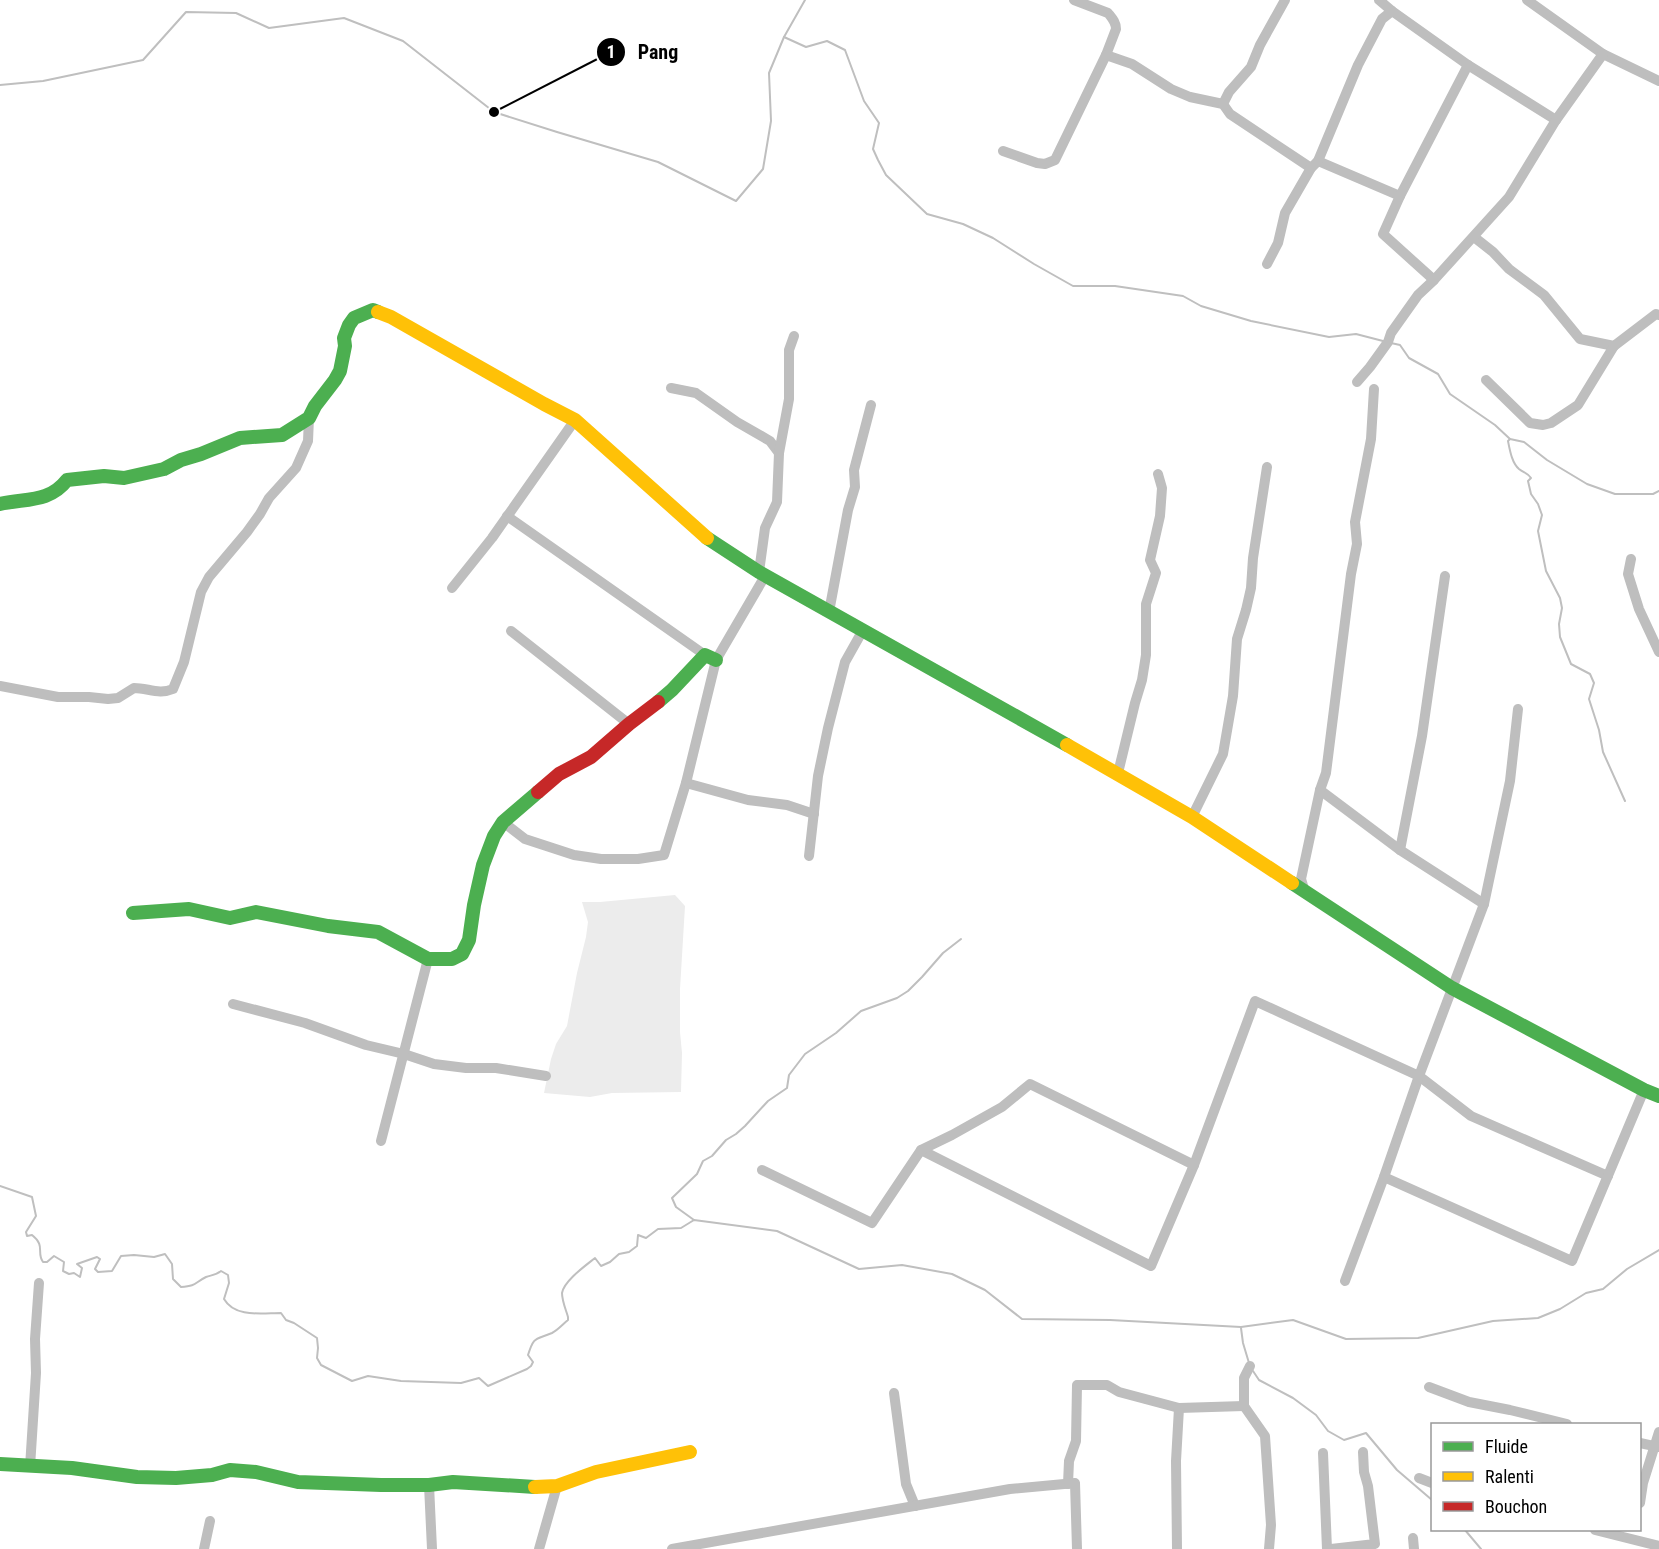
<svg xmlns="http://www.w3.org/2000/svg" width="1659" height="1549" font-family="'Roboto Condensed',sans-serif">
<rect width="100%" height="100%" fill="#fff"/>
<!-- green -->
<path fill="#ececec" d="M675,895L685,906L680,989V1032L682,1053L681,1092L612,1093L590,1097L544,1093L551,1059L556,1044L567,1026L577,973L586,937L588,922L582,902H600Z"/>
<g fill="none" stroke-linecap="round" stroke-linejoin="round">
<!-- stream -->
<g stroke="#bfbfbf" stroke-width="2">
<path d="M784,37L806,47L827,41L845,50L864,101L879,123L873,149L878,160L886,175L927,214L963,224L993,238L1034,264L1073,286H1115L1183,296L1201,306L1251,321L1329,337L1356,334L1383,341"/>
<path d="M0,85L43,81L143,60L186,12L236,13L269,28L344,18L403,41L494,112L557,132L658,162L736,201L763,169L771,121L769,73L784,37L805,0"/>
<path d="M1391,343L1400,345L1409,358L1438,374L1450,394L1495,425L1510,439L1524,442L1547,460L1587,484L1615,494H1653L1659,491"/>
<path d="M1510,439L1508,441C1510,451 1512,463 1519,469C1524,473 1528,473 1531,478L1528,481L1531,494L1538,504L1542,515L1538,531L1546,571L1560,598L1562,608L1559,624L1560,637L1571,664L1590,674L1594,683L1589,699L1599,730L1603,752L1625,801"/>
<path d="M0,1186L32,1197L36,1216L26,1232L27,1236L32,1235C46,1246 36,1252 43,1262H47L54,1256L64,1262L63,1271L69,1274L74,1273L80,1277L82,1268L77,1264L97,1257L100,1259L95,1269L98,1272L112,1271L121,1256L134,1255L154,1257L165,1254L172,1264L173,1279L181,1287C197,1286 194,1283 206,1277C212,1275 216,1275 221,1271L228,1275L229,1283L224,1299C235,1318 262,1313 281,1313L286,1320L294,1323L317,1338L318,1348L317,1358L321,1365L352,1381L368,1376L401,1381L461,1383L479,1378L488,1386L527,1369L531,1366L533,1362L528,1355C534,1336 535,1340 552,1333C558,1330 563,1324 568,1320V1317C566,1310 562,1301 562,1293C564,1281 585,1266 595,1258L601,1266L610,1262L619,1254L629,1252L637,1246L638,1235L646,1238L658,1229L681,1228L694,1220L777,1231L859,1269L902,1265L952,1274L985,1290L1022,1319L1110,1320L1241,1327L1293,1320L1346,1339L1418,1338L1493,1321L1538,1318L1560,1309L1586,1293L1603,1289L1627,1269L1659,1250"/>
<path d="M694,1220L676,1207L672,1198L697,1174L703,1161L712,1156L726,1140L736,1134L745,1126L768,1101L787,1088L789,1075L805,1054L836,1033L861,1011L897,998L908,991L922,977L943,953L961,939"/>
<path d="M1241,1328L1243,1343L1249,1363"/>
<path d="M1253,1371L1259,1380L1293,1398L1316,1415L1328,1431L1344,1440L1366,1433L1397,1470L1432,1500"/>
<path d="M1465,1530L1481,1549"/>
</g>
<!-- street -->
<g stroke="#bebebe" stroke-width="10">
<path d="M1074,0L1108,13C1112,18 1116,22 1116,29L1106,55L1132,64L1171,89L1190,97L1223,104L1230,114L1311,168"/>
<path d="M1379,0L1392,11L1468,65L1556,120"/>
<path d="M1527,0L1603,54L1659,81"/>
<path d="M1223,104L1229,92L1251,67L1260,45L1285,0"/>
<path d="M1003,151L1037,163L1045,164L1055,160L1106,55"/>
<path d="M1318,161L1400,196"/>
<path d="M1474,237L1493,252L1509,269L1544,295L1580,339L1614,346L1656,314L1659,315"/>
<path d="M1267,264L1278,243L1285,213L1311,168L1318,161L1358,65L1382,19L1392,11"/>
<path d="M1434,280L1383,234L1400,196L1468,65"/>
<path d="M1486,380L1530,423L1543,425L1551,423L1578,405L1614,346"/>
<path d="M1357,382L1370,367L1388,342L1391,333L1418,295L1434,280L1509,197L1556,120L1603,54"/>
<path d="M671,388L696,393L737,422L770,441L779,453"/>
<path d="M507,516L705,655"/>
<path d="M1631,559L1628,574L1639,609L1659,652"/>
<path d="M759,572L765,528L777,502L779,453L789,399V350L794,336"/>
<path d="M452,588L492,538L575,420"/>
<path d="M829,612L848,510L855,487L854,470L871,405"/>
<path d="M511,631L629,724"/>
<path d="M0,686L58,697H89L108,699L118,698L134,688C148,688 159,695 173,689L184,662L201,592L209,577L247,532L260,514L269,498L296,468L308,441L309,418"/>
<path d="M1118,773L1135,703L1142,680L1146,655V604L1156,573L1150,560L1160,516L1162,488L1158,474"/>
<path d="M686,783L748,800L787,805L814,814"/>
<path d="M1320,790L1400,850L1484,904"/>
<path d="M1192,817L1223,754L1233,696L1237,639L1246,610L1251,588L1253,558L1267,467"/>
<path d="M503,822L525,839L574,855L601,859H638L664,855L686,783L716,660L765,576"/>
<path d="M1400,850L1422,736L1445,576"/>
<path d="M809,856L818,776L828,728L845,662L863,630"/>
<path d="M1304,889L1301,879L1320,790L1326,773L1351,574L1357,544L1355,522L1371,439L1374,389"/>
<path d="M233,1004L305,1023L366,1045L404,1054L434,1064L466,1068H496L546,1076"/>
<path d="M381,1141L428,959"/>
<path d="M921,1150L1151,1266L1194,1165L1255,1001L1419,1076L1471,1116L1608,1176"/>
<path d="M762,1170L872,1223L921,1150L952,1135L1002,1107L1030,1084L1194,1165"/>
<path d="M1384,1177L1572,1261L1644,1090"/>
<path d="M1345,1281L1384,1177L1419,1076L1484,904L1510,781L1518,709"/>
<path d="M1250,1366L1244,1378V1406L1265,1436L1271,1525L1269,1549"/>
<path d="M1429,1387L1469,1402L1510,1410L1567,1424"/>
<path d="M894,1393L906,1484L915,1506"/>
<path d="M1640,1443L1659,1447"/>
<path d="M1323,1453L1327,1549"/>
<path d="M30,1467L36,1373L35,1339L39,1283"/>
<path d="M1419,1478L1432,1483"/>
<path d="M1068,1484L1069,1461L1076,1441L1077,1385H1107L1119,1392L1179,1408L1244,1406"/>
<path d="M429,1485L432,1549"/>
<path d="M1640,1503L1643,1483L1659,1432"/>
<path d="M1595,1530L1659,1546"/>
<path d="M1413,1538L1414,1549"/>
<path d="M204,1549L210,1521"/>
<path d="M539,1549L557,1486"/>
<path d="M672,1549L1010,1489L1075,1483L1077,1549"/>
<path d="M1177,1549L1176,1461L1179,1408"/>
<path d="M1331,1549L1375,1544L1368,1486L1364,1472L1363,1452"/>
</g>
<!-- fast -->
<g stroke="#4caf50" stroke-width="14">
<path d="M0,504C26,498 49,503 67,480L104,476L124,478L164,469L181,460L201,454L240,438L282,435L309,418L315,406L335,380L340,371L345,346L344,338L349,325L354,318L373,310L378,312"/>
<path d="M707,538L759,572L1067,745"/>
<path d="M658,702L672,690L705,655L716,660"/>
<path d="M1292,883L1452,988L1644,1090L1659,1096"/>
<path d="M133,913L189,909L230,918L256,912L328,926L378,932L428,959H452L462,954L469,940L474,905L483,865L494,836L503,822L538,792"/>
<path d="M0,1464L72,1468L137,1477L176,1478L212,1475L230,1470L256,1472L298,1482L381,1485H429L453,1482L535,1487"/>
</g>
<!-- slow -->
<g stroke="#ffc107" stroke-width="14">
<path d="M378,312L391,317L544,404L575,420L707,538"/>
<path d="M1067,745L1192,817L1292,883"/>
<path d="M535,1487L557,1486L596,1472L690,1452"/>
</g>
<!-- jam -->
<path stroke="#c62828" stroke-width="14" d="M538,792L559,774L591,757L629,724L658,702"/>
</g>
<!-- callouts -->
<path fill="none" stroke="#000" stroke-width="2" d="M494 112L611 52"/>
<g fill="#000" stroke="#fff" stroke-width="2">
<circle cx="494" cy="112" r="6"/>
<circle cx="611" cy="52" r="15"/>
</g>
<g font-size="18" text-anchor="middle" font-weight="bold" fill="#fff">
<text x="611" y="58">1</text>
</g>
<g font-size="20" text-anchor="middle" font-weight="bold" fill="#000" stroke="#fff" stroke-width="5" stroke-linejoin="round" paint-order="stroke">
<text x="658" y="59">Pang</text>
</g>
<!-- legend -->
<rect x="1431" y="1423" width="210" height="108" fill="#ffffff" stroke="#999999" stroke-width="1.5"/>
<rect x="1443" y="1442" width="30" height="9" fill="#4caf50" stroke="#999999" stroke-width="1.5"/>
<text x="1485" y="1453" font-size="18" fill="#000000">Fluide</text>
<rect x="1443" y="1472" width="30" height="9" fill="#ffc107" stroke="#999999" stroke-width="1.5"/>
<text x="1485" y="1483" font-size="18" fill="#000000">Ralenti</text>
<rect x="1443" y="1502" width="30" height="9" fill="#c62828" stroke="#999999" stroke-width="1.5"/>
<text x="1485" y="1513" font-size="18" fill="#000000">Bouchon</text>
</svg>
